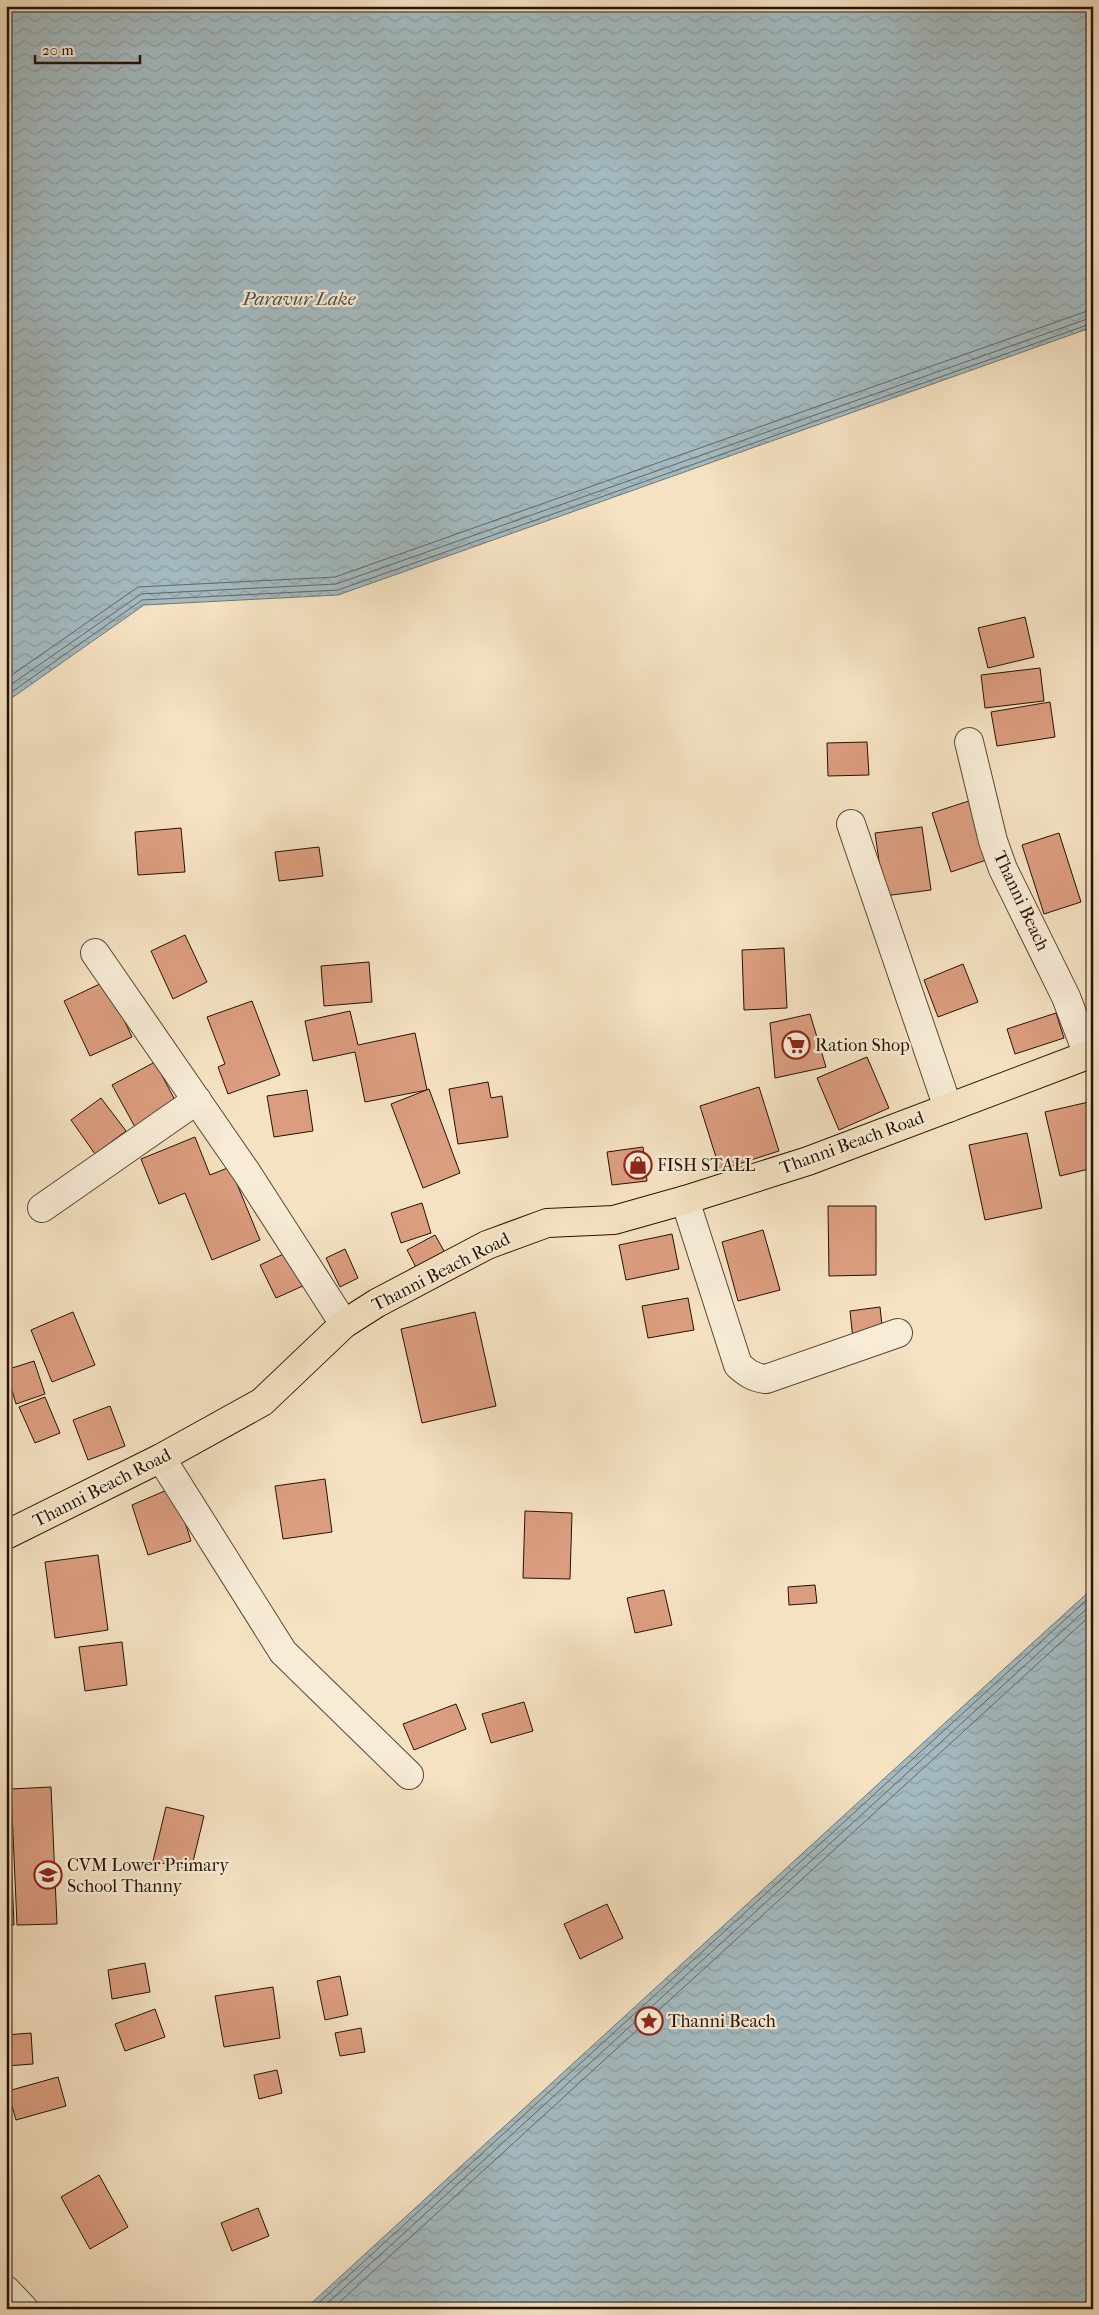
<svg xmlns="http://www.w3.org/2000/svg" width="1099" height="2315" font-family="'IM FELL French Canon',serif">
<defs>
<pattern id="water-waves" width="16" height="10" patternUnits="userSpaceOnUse" patternTransform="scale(1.25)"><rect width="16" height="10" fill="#a3bac0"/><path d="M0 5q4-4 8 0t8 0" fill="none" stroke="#8c9fa3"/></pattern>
</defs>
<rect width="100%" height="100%" fill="#f5e2c2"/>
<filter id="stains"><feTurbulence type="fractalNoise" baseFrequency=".004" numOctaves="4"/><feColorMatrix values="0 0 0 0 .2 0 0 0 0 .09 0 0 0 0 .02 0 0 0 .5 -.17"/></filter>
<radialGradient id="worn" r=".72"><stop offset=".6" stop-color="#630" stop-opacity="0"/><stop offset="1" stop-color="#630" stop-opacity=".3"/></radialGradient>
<!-- water -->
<g fill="url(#water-waves)" stroke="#717774">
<path d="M6,6H1093V327L338,595L144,605L6,702Z"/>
<path d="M1093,1588V2309H305L983,1688Z"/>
</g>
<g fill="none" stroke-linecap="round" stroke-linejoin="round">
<!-- shore -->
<g stroke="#646662" stroke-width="1">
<path d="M6,679L138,587L335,577L1093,309"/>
<path d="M6,688L141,594L336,584L1093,317"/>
<path d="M6,696L142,600L338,590L1093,323"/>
<path d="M312,2309L1093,1594"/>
<path d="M321,2309L1093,1603"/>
<path d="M332,2309L1093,1613"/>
</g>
</g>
<!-- building -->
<g fill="#db9d7f" stroke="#251203">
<path d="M1025,617L1034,657L988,668L978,628Z"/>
<path d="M1040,668L1044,701L985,708L981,675Z"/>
<path d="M1050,702L1055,737L997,746L991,712Z"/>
<path d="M867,742L869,775L828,776L827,743Z"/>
<path d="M981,797L1001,855L951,872L932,813Z"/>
<path d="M922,827L931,890L884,896L875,833Z"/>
<path d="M181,828L185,872L138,875L135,832Z"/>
<path d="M1059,833L1081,902L1044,914L1022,845Z"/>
<path d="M319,847L323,876L279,881L275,852Z"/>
<path d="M185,935L207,982L173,999L151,951Z"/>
<path d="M784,948L787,1008L744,1010L742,950Z"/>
<path d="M369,962L372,1002L324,1006L321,966Z"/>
<path d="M963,964L978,1002L938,1017L924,980Z"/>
<path d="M106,981L132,1037L90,1056L64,1001Z"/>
<path d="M252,1001L280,1075L228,1094L218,1067L225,1064L207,1017Z"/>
<path d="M350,1011L358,1045L415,1033L427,1090L365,1102L355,1052L313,1061L305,1021Z"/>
<path d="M1056,1013L1064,1038L1015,1054L1007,1029Z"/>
<path d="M810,1014L826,1067L775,1078L770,1023Z"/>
<path d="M867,1057L889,1108L839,1130L817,1078Z"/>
<path d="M155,1062L177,1104L135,1127L112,1085Z"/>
<path d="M488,1082L491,1098L502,1096L508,1137L458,1144L449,1089Z"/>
<path d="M759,1087L779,1151L720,1170L700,1106Z"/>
<path d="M429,1089L460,1173L423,1188L391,1104Z"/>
<path d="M307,1090L313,1131L274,1137L267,1096Z"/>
<path d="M101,1098L126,1131L95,1154L71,1120Z"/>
<path d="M1093,1101V1168L1060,1176L1045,1112Z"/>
<path d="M1027,1133L1042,1208L985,1220L969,1145Z"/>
<path d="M195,1137L210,1175L230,1167L260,1240L212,1260L185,1193L159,1204L141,1159Z"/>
<path d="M643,1147L647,1181L612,1185L607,1152Z"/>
<path d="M422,1203L431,1233L401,1243L391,1213Z"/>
<path d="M828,1206H876V1275L829,1276Z"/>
<path d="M763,1230L780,1290L738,1301L722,1242Z"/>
<path d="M672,1234L679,1269L626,1280L619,1245Z"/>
<path d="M435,1235L448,1258L419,1273L407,1250Z"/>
<path d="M345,1249L358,1278L340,1287L326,1258Z"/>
<path d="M290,1251L305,1285L276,1298L260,1265Z"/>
<path d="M688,1298L694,1330L648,1338L642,1306Z"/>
<path d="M880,1307L883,1335L853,1339L850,1311Z"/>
<path d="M73,1312L95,1365L52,1382L31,1330Z"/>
<path d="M475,1312L496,1406L422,1423L401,1329Z"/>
<path d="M34,1361L45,1394L16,1404L6,1370Z"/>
<path d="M45,1397L60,1433L35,1443L19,1407Z"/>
<path d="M110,1406L125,1446L88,1460L73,1420Z"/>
<path d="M325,1479L332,1532L283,1539L275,1486Z"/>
<path d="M174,1487L191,1541L148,1555L132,1505Z"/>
<path d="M525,1511L572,1513L570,1579L523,1578Z"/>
<path d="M98,1555L108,1630L55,1638L45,1562Z"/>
<path d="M815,1585L817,1603L789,1605L788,1587Z"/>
<path d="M664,1590L672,1625L635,1633L627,1598Z"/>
<path d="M122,1642L127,1685L85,1691L79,1647Z"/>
<path d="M524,1702L533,1731L491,1743L482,1714Z"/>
<path d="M456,1704L466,1729L414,1750L403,1724Z"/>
<path d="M51,1787L57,1924L17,1925L11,1789Z"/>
<path d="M6,1801H9L14,1925H6Z"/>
<path d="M166,1807L204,1816L191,1870L153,1861Z"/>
<path d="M607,1904L623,1938L580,1959L564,1924Z"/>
<path d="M145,1963L150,1992L112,1999L108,1970Z"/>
<path d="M340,1976L348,2015L325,2020L317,1981Z"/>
<path d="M273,1987L280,2038L224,2047L215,1996Z"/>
<path d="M155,2009L165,2037L125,2051L115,2024Z"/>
<path d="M361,2028L365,2052L340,2056L335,2033Z"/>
<path d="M31,2033L33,2064L6,2066V2035Z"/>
<path d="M277,2070L282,2093L259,2099L254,2075Z"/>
<path d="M58,2077L66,2106L16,2120L8,2091Z"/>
<path d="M99,2175L128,2227L90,2249L61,2197Z"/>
<path d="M258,2208L269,2236L232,2251L221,2223Z"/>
</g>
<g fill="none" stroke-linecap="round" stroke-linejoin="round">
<!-- minor casing -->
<g stroke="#594633" stroke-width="30">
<g id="minor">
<path d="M969,742L993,841L1003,869L1066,997L1088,1055"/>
<path d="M851,824L948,1108"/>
<path d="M95,953L247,1173L344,1324"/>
<path d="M685,1200L738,1365C747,1373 754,1378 766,1379L898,1333"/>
<path d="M42,1208L197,1100"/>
<path d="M161,1458L283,1652L409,1775"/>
<path d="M6,2290L24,2309"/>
</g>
</g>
<!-- major casing -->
<g stroke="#251203" stroke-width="30">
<path id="major" d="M6,1535L161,1458L262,1402L344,1324L377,1303L487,1245L547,1223L614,1220L685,1200L808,1161L1093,1053"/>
</g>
<!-- minor -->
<use href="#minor" stroke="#f8ecd7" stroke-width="28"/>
<!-- major -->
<use href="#major" stroke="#f5e2c2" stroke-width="28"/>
</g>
<!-- icons -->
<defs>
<g id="supermarket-ring" transform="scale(1.4375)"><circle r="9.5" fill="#f8ecd7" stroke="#8f2418" stroke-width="1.5"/><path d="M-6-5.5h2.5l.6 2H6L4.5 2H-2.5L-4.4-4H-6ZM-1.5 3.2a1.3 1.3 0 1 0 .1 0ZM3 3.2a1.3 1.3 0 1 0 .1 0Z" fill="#8f2418"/></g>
<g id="shop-ring" transform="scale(1.4375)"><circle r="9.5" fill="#f8ecd7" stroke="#8f2418" stroke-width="1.5"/><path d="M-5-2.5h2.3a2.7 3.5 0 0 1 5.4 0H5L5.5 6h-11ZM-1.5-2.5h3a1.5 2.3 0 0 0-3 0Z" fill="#8f2418"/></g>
<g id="school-ring" transform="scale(1.4375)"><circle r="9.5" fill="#f8ecd7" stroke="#8f2418" stroke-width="1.5"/><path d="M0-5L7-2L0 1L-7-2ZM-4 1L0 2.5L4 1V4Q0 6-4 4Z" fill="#8f2418"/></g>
<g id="sight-ring" transform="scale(1.4375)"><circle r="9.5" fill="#f8ecd7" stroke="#8f2418" stroke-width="1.5"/><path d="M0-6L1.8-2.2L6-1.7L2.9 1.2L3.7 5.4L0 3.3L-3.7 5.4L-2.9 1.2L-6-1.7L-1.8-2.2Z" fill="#8f2418"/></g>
</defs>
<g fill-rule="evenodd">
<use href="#supermarket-ring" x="796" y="1045"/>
<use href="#shop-ring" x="638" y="1165"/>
<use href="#school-ring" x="48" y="1875"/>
<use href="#sight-ring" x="649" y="2021"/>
</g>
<g text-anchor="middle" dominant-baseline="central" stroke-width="4.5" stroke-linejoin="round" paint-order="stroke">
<!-- street labels -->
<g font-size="18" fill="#251203" stroke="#f8ecd7">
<text transform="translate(1021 901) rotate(65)">Thanni Beach</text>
<text transform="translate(852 1143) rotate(-20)">Thanni Beach Road</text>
<text transform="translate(441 1272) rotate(-27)">Thanni Beach Road</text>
<text transform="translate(102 1488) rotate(-27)">Thanni Beach Road</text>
</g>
<!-- poi labels -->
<g font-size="18" fill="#251203" stroke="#f8ecd7" text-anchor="start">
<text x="815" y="1045">Ration Shop</text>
<text x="657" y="1165">FISH STALL</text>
<text x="67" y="1865">CVM Lower Primary<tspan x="67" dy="21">School Thanny</tspan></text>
<text x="668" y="2021">Thanni Beach</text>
</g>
<!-- water labels -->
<g font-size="19" font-style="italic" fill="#514d45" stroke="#f8ecd7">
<text x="299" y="299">Paravur Lake</text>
</g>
</g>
<!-- margin -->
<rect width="1099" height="2315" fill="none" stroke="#f5e2c2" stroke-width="25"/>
<rect x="8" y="8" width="1084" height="2300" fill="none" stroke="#251203" stroke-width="2.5"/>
<rect x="12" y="12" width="1074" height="2290" fill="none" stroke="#251203"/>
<!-- scale -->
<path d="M35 55v8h105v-8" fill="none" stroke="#251203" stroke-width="2.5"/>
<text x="42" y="55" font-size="15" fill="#251203" stroke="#f8ecd7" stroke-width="4" paint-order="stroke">20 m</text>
<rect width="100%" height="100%" filter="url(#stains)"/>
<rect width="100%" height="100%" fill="url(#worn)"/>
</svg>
